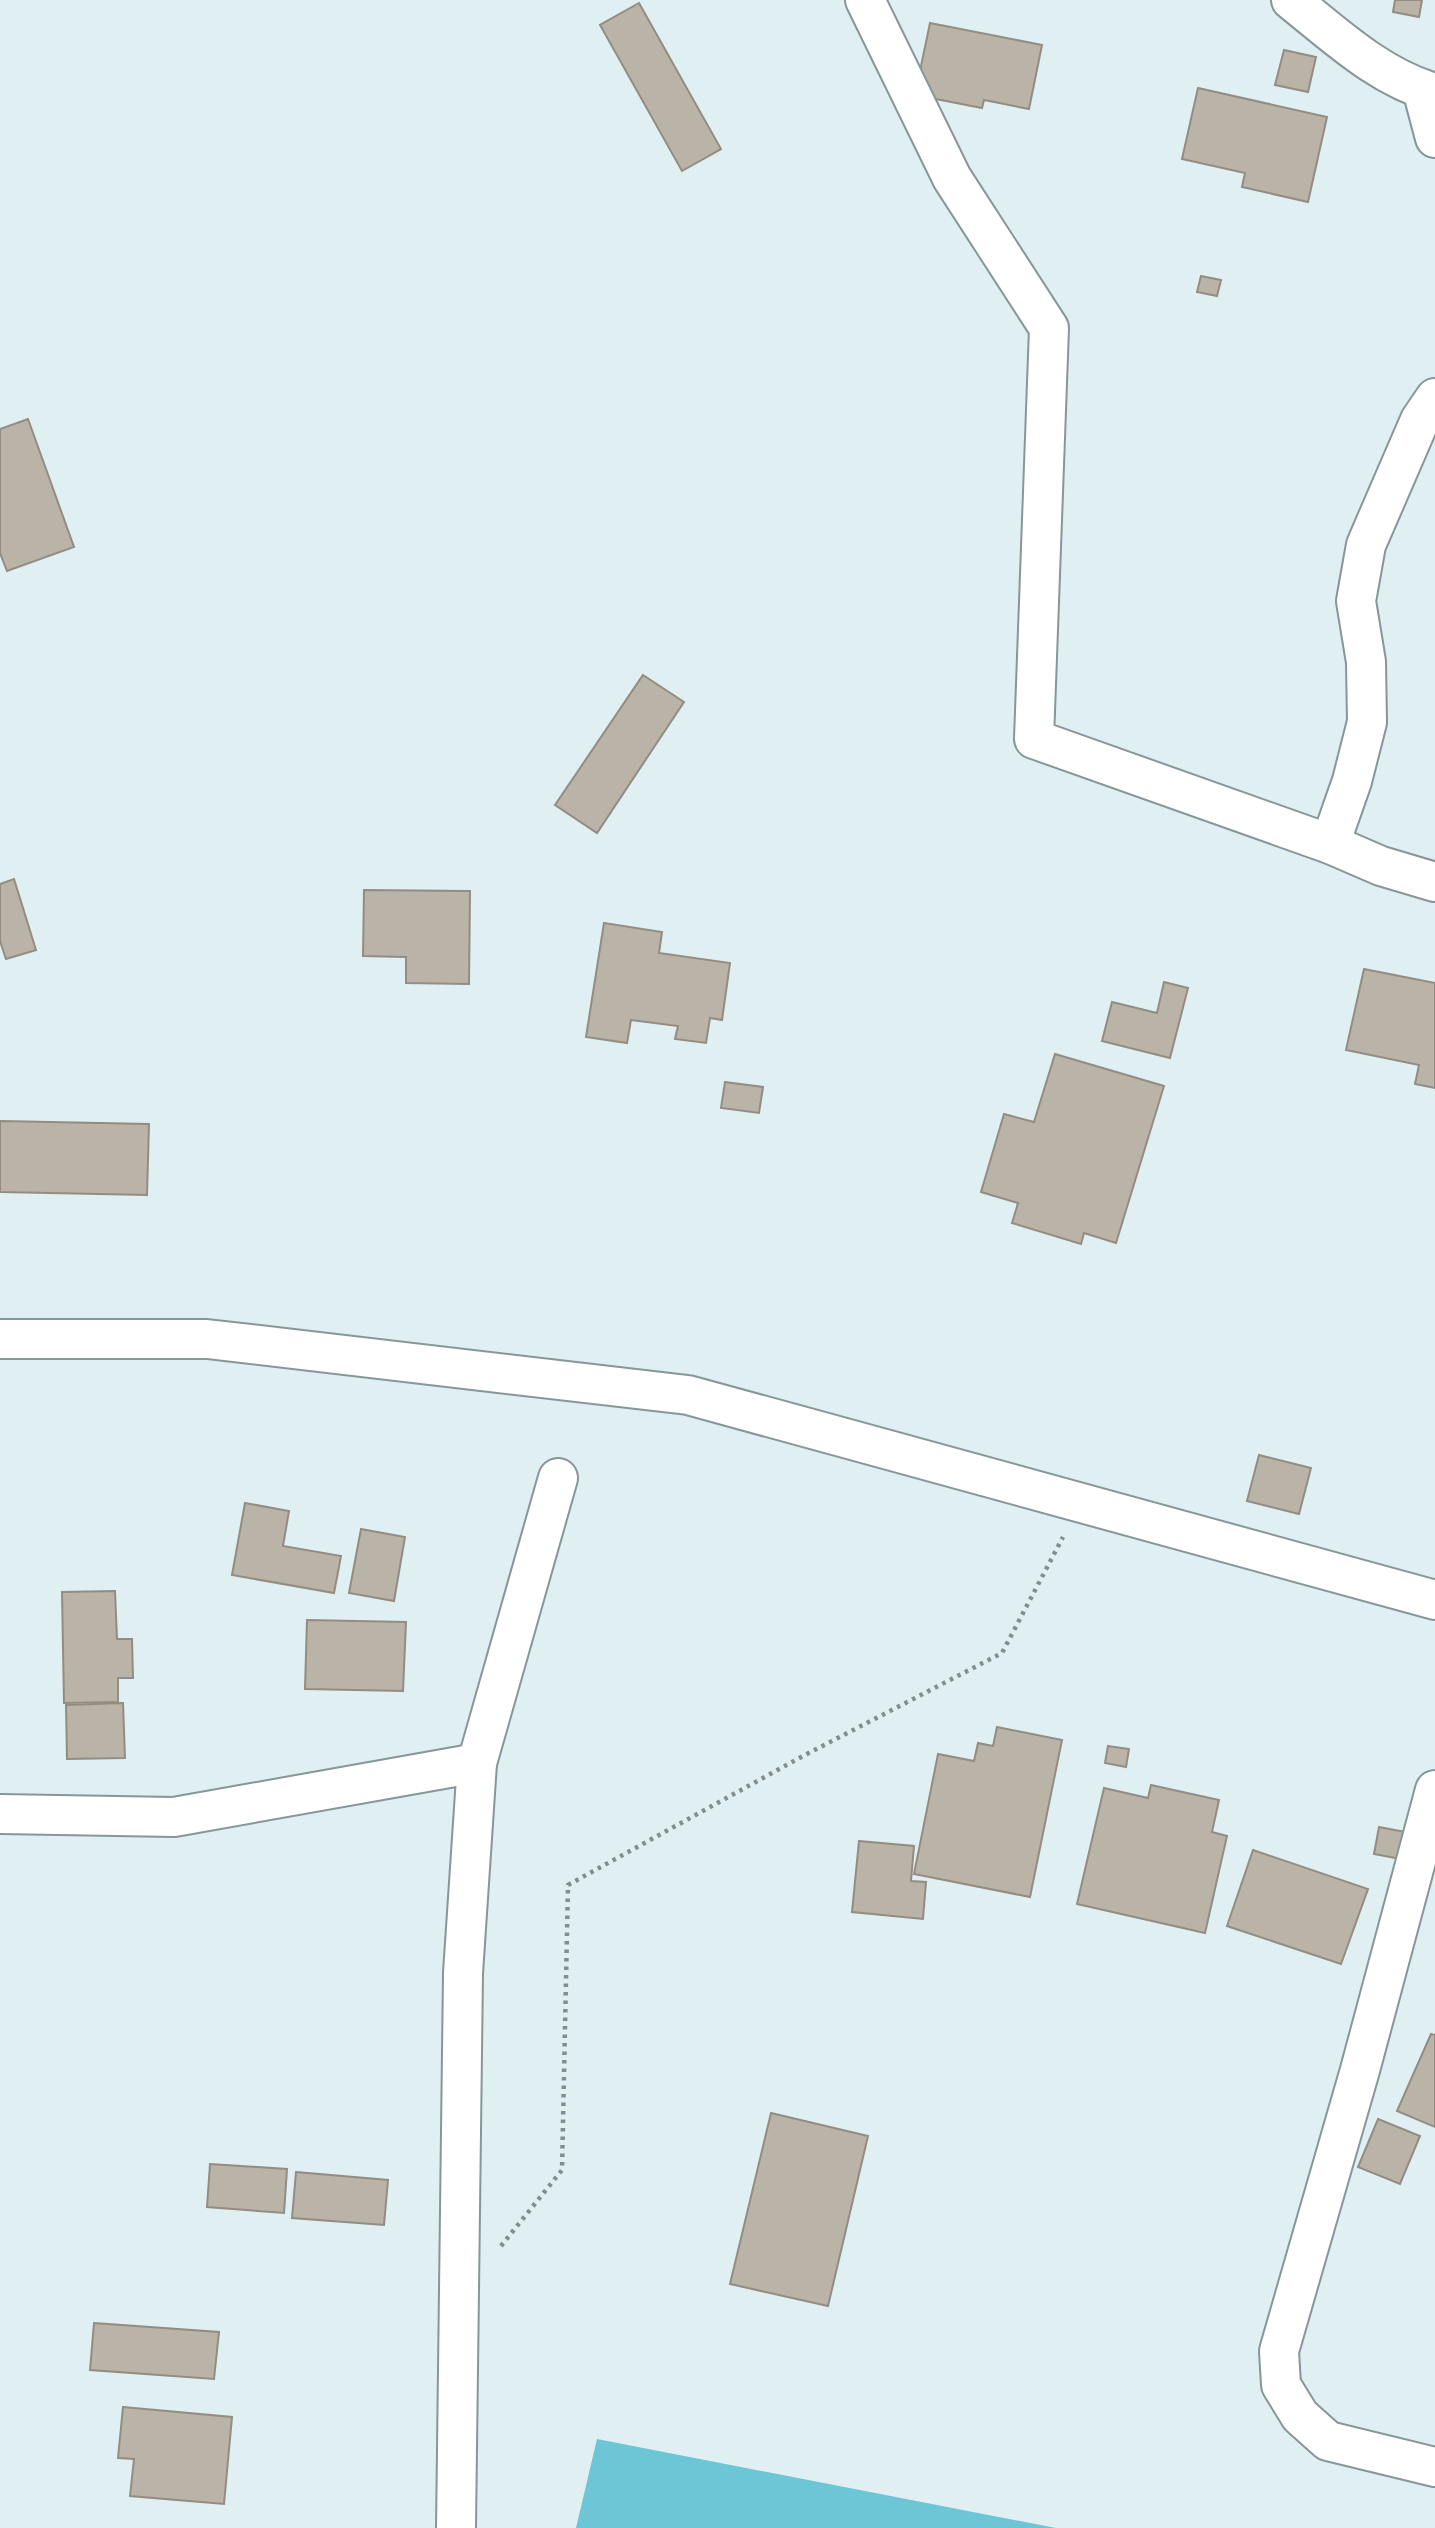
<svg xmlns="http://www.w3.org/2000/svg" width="1435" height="2528" font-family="Poppins,sans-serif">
<rect width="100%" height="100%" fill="#e0eff2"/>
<!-- forest -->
<path fill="#6cc6d6" d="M597,2439L1056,2528H576Z"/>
<!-- building -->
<g fill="#bab3a8" stroke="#938c82" stroke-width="2">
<path d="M1395,0H1422L1419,17L1393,12Z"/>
<path d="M639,3L721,149L682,171L600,25Z"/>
<path d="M930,23L1042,45L1029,109L984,100L982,108L915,95Z"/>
<path d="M1284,50L1316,57L1308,92L1275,85Z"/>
<path d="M1198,88L1327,117L1308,202L1242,187L1245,173L1182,159Z"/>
<path d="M1201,276L1221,280L1217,296L1197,292Z"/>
<path d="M28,419L74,547L7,571L0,553V429Z"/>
<path d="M643,675L684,702L597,833L555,805Z"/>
<path d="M14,879L36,950L6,959L0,941V884Z"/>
<path d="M364,890L470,891L469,984L406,983V957L363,956Z"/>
<path d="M604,923L662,932L659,953L730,963L722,1020L710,1018L706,1043L675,1039L678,1026L631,1020L627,1043L586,1037Z"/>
<path d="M1364,969L1435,983V1088L1415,1084L1419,1065L1346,1050Z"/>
<path d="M1164,982L1188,988L1170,1058L1102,1041L1112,1002L1157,1013Z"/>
<path d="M1055,1054L1164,1086L1116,1243L1084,1233L1081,1244L1012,1223L1018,1203L981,1192L1004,1114L1034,1122Z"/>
<path d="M725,1082L763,1087L759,1113L721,1108Z"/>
<path d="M0,1121L149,1124L147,1195L0,1192Z"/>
<path d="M1259,1455L1311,1468L1299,1514L1247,1501Z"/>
<path d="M245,1503L289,1511L283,1546L341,1556L334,1593L232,1575Z"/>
<path d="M361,1529L405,1537L394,1601L349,1593Z"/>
<path d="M115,1591L117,1639H132L133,1678H118V1702L64,1703L62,1592Z"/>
<path d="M307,1620L406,1622L403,1691L305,1689Z"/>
<path d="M123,1703L125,1758L67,1759L66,1705Z"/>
<path d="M997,1727L1062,1740L1030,1897L914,1874L938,1754L974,1761L978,1743L993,1746Z"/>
<path d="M1108,1746L1129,1749L1126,1767L1105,1763Z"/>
<path d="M1151,1785L1219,1800L1212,1832L1227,1836L1205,1933L1077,1904L1104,1788L1148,1798Z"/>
<path d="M1379,1827L1416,1834L1411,1861L1374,1854Z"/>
<path d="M859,1841L914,1846L911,1881L926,1882L923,1919L852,1912Z"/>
<path d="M1253,1850L1368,1889L1341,1964L1227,1926Z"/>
<path d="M1431,2034L1435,2035V2127L1397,2111Z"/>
<path d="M771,2113L868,2136L828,2306L730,2284Z"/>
<path d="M1378,2119L1420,2136L1400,2184L1358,2167Z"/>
<path d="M210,2164L287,2169L284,2213L207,2207Z"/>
<path d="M296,2172L388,2180L384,2225L292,2218Z"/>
<path d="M94,2323L219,2332L214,2379L90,2370Z"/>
<path d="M123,2407L232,2417L224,2504L130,2496L134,2459L118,2458Z"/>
</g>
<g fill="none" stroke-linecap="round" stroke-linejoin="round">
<!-- street casing -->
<g stroke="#879698" stroke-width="42">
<g id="street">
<path d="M865,0L952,178L1049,328L1034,739L1330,844L1381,866L1435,882"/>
<path d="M1291,0C1336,36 1379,77 1435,93"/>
<path d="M1422,89L1435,138"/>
<path d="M1330,844L1352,781L1367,722L1366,662L1356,601L1366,545L1420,420L1435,398"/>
<path d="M0,1339H207L688,1395L1435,1600"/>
<path d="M1435,1790L1360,2070L1279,2351L1281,2385L1300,2416L1328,2441L1435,2467"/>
<path d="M0,1814L174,1817L477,1763"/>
<path d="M456,2528L463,1973L477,1763L558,1478"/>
</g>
</g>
<!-- path -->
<path stroke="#838d8f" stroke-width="4.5" stroke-dasharray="3.5 5" stroke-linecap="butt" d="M501,2246L562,2170L568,1885L803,1756L1002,1653L1063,1537"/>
<!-- street -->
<use href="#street" stroke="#fff" stroke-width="38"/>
</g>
</svg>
